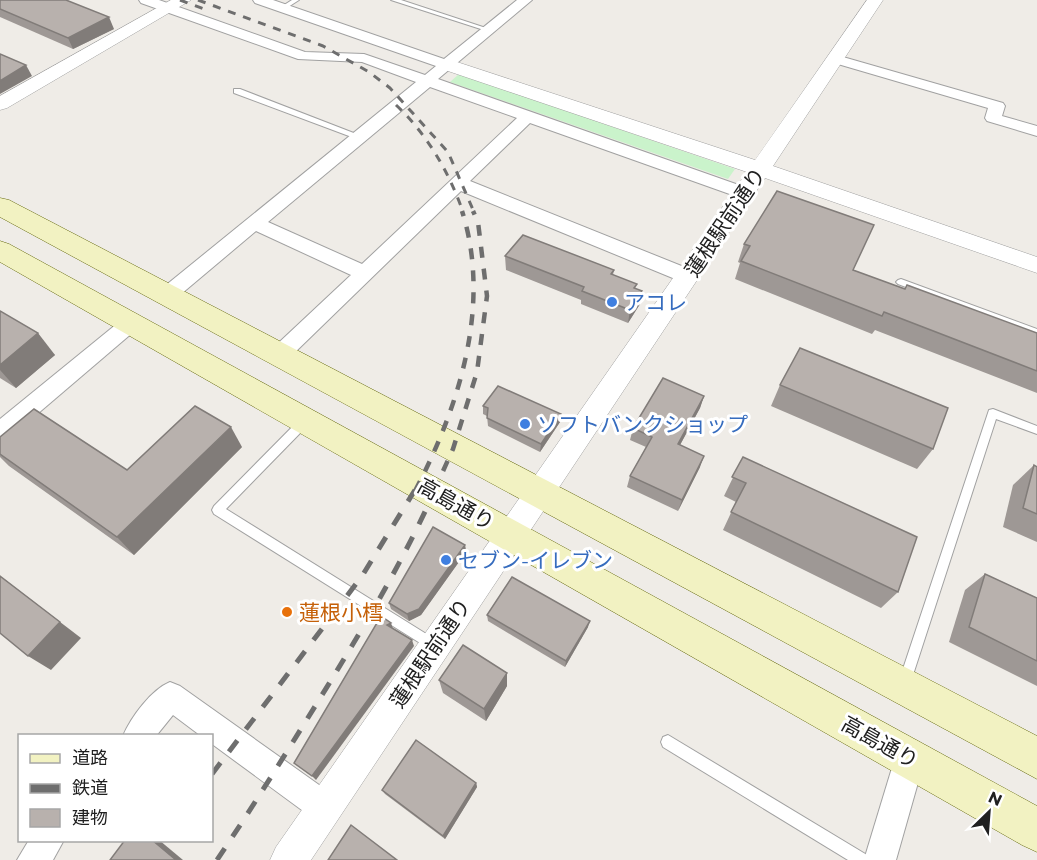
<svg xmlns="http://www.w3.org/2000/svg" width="1037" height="860" font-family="Montserrat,'Noto Sans JP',sans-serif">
<rect width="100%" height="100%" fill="#efece7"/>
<!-- park -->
<path fill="#caf3cb" d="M459,74L735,169L728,179L450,82Z"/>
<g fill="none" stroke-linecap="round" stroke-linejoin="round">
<!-- service casing -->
<g stroke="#a1a1a1" stroke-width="2">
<g id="service">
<path d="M292,0H299L285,9H281V7Z"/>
<path d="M391,0H401L492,30L487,31Z"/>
<path d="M234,89H240L364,137L357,139L234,93Z"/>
<path d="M901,279L1037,329V337L898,284L896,282L898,280Z"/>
<path d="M993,409L1037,426V434L996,419L911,681L910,686L905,687L900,686L899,681L988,413L989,410Z"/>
<path d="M305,417L309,418L310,421L309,424L226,509L436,640L438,644L436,648L432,650L428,648L214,514L212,510L214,506L301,418Z"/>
<path d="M668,735L867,855L869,860H848L663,747L661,742L663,737Z"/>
</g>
</g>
<!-- minor casing -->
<g stroke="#a1a1a1" stroke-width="2">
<g id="minor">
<path d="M139,0H159L305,52L364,54L425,75L436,66L255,3L253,0H273L444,59L517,0H532L438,79L750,189L753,193L750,197H738L530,123L470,181L694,271L697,276L694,281L687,283L680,281L461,191L286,361L279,363L272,361L269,355L272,349L351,275L256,231L174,300L167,302L160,300L157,295L160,290L416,82L362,62L298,59L141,3ZM430,87L517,118L362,264L268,222Z"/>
<path d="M836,55L1003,103L1005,106L1002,116L1037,126V136L987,121L985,118L988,108L831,62L829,59L831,56Z"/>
<path d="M131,316L138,318L141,323L138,328L8,439L0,441V419L124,318Z"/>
<path d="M170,682L180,686L336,797L340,808L336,819L325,823L314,819L212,744V736H201L173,715L156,736H123C131,717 151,690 170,682Z"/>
<path d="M910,743L920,748L925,758L896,860H864L895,758L900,748Z"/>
<path d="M29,840H64L53,860H17Z"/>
</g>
</g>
<!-- tertiary casing -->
<g stroke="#a1a1a1" stroke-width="1">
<g id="tertiary">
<path d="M171,0H191L7,108L0,110V96Z"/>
<path d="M867,0H883L773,166L1037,257V273L765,178L311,860H270L276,847L747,172L442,69L439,65L442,61H454L755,160Z"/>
</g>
</g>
<!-- secondary casing -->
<g stroke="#676b12" stroke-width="1">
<g id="secondary">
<path d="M0,198L9,200L1037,736V779L0,217Z"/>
<path d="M0,241L9,244L1037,806V852L1022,845L0,262Z"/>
</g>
</g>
<!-- service -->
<use href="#service" fill="#fff" fill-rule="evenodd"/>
<!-- minor -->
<use href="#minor" fill="#fff" fill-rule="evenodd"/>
<!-- tertiary -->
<use href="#tertiary" fill="#fff" fill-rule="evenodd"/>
<!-- secondary -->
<use href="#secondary" fill="#f2f2c2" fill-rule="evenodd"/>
<!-- rail-far2 -->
<g stroke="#6e6e6e" stroke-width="3" stroke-dasharray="8 8" stroke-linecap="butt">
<path d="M180,0L204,9"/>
<path d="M198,0L323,46L369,72L390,88L448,152L474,212"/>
<path d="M396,105C427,134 449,172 463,212"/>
</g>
<!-- rail-far1 -->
<g stroke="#6e6e6e" stroke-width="4.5" stroke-dasharray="11 11" stroke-linecap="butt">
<path d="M415,491C459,407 492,305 462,211"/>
<path d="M434,491L453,449L477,372L487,296L478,222L473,211"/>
</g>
<!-- rail -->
<g stroke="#6e6e6e" stroke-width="5" stroke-dasharray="14 14" stroke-linecap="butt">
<path d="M212,774L362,576L415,490"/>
<path d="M217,860C256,802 293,742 330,682C368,620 405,557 435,490"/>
</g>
</g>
<!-- wall -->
<g fill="#9e9895">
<path d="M0,0L114,29L73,49L0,17Z"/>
<path d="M744,244L853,270L905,289L1037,333V393L875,330L872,334L735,279L740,263L738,262Z"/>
<path d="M505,256L614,270L613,275L636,288L640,304L628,323L581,304V300L506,270Z"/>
<path d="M0,311L55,355L16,388L0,378Z"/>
<path d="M780,385L933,449L917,469L771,406Z"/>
<path d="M704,396L700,408L680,445L700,467L678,511L627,487L630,476L646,447L630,440L633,428Z"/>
<path d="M483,406L560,422L540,452L488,426L487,416L483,414Z"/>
<path d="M0,437L127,470L242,447L134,555L9,466L0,457Z"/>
<path d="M743,457L898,592L881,608L723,530L736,502L724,496Z"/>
<path d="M1034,465L1037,467V542L1003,527L1013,485Z"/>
<path d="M465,545L466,552L421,615L409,621L391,609L389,603Z"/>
<path d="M985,574L1037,598V686L949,642L965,590Z"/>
<path d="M487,615L588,627L565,667L488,621Z"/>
<path d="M507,673V686L486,721L443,693L439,680Z"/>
<path d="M476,783L477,787L445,839L385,794L382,790Z"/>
</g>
<!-- shaded-wall -->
<g fill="#817c79">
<path d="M109,17L114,29L73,49L68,38Z"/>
<path d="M26,65L32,76L0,94V81Z"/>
<path d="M642,291L640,304L628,323L630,310Z"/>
<path d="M38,333L55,355L16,388L0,370V365Z"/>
<path d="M704,396L700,408L674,456L678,444Z"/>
<path d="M561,414L560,422L540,452L541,444Z"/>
<path d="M231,427L242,447L134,555L117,537Z"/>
<path d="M704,456L700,467L678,511L682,500Z"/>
<path d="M465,545L466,552L421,615L409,621L407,614Z"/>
<path d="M0,576L81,638L51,670L28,656Z"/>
<path d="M590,621L588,627L565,667L566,661Z"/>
<path d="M391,623L393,629L387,625Z"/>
<path d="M412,640L414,646L316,780L312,776Z"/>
<path d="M507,673V686L486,721L484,709Z"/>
<path d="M476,783L477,787L445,839L443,836Z"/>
<path d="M152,840H159L183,860H176Z"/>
</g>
<!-- building -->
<g fill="#b8b1ad" stroke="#817c79" stroke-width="1.5">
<path d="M0,0H66L109,17L68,38L0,9Z"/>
<path d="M0,54L26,65L0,81Z"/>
<path d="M777,191L874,225L853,270L905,289L907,285L1037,333V371L884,312L882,316L741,261L750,246L744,244Z"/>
<path d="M523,235L614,270L611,274L637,284L634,288L642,291L630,310L582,291L584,287L505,256Z"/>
<path d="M0,311L38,333L0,365Z"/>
<path d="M800,348L948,408L933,449L780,385Z"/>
<path d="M663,378L704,396L678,444L704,456L682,500L630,476L652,437L633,428Z"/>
<path d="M498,386L561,414L541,444L487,418L488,408L483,406Z"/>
<path d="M195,406L231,427L117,537L0,454V437L34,409L127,470Z"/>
<path d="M743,457L917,537L898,592L731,512L746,483L732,477Z"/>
<path d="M1034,465L1037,467V514L1023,508Z"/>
<path d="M433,527L465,545L419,609L407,614L389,603Z"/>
<path d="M985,574L1037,598V661L969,627Z"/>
<path d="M0,576L60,622L28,656L0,633Z"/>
<path d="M512,577L590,621L566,661L487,615Z"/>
<path d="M381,616L391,623L387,625L412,640L312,776L294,763Z"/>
<path d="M463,645L507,673L484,709L439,680Z"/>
<path d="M416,740L476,783L443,836L382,790Z"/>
<path d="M351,825L397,860H328Z"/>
<path d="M125,840H152L176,860H110Z"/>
</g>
<!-- markers -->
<g fill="#3f7fe0" stroke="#fff" stroke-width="2">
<circle cx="612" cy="302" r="6"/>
<circle cx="525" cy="424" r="6"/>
<circle cx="446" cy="560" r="6"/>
</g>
<circle fill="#e8710a" stroke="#fff" stroke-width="2" cx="287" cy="612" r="6"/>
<g text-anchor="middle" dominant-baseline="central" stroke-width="6" stroke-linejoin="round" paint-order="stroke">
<!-- street labels -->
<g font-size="21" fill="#202020" stroke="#fff">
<text transform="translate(725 222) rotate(-56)">蓮根駅前通り</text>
<text transform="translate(456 504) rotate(29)">高島通り</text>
<text transform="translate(430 653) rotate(-56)">蓮根駅前通り</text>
<text transform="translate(880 742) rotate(29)">高島通り</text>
</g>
<!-- shop labels -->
<g font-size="21" fill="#366cbe" stroke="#fff" text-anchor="start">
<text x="624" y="302">アコレ</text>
<text x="537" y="424">ソフトバンクショップ</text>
<text x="458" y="560">セブン-イレブン</text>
</g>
<!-- food labels -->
<g font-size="21" fill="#c56008" stroke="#fff" text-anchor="start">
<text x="299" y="612">蓮根小樰</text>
</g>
</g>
<!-- legend -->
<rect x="18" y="734" width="195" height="108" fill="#ffffff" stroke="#a6a6a6" stroke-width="1.5"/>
<rect x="30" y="754" width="30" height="9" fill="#f2f2c2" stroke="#a6a6a6" stroke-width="1.5"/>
<text x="72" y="764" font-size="18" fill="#202020">道路</text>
<rect x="30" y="784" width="30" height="9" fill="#6e6e6e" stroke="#a6a6a6" stroke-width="1.5"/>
<text x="72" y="794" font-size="18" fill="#202020">鉄道</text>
<rect x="30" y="809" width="30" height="18" fill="#b8b1ad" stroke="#a6a6a6" stroke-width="1.5"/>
<text x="72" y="824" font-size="18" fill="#202020">建物</text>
<!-- north arrow -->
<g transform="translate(989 812) rotate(25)" stroke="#ffffff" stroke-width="4.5" paint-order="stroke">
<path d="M0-4.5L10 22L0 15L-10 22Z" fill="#202020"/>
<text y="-9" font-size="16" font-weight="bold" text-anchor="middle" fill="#202020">N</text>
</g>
</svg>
